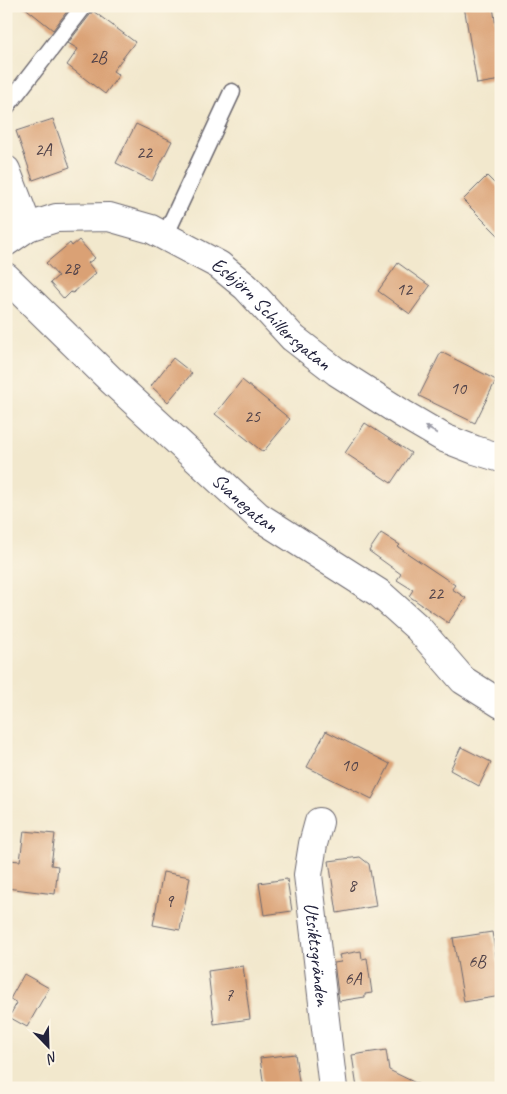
<svg xmlns="http://www.w3.org/2000/svg" width="507" height="1094" font-family="Caveat,sans-serif">
<rect width="100%" height="100%" fill="#fcf5e5"/>
<filter id="ink" filterUnits="userSpaceOnUse"><feTurbulence type="fractalNoise" baseFrequency=".02" numOctaves="2"/><feDisplacementMap in="SourceGraphic" scale="10" xChannelSelector="R" yChannelSelector="G"/><feConvolveMatrix kernelMatrix="1 2 1 2 8 2 1 2 1" color-interpolation-filters="sRGB"/></filter>
<filter id="wash" filterUnits="userSpaceOnUse"><feTurbulence type="fractalNoise" baseFrequency=".0096" numOctaves="4" result="noise"/><feDisplacementMap in="SourceGraphic" scale="20" xChannelSelector="R" yChannelSelector="G"/><feGaussianBlur stdDeviation="1.12" result="paint"/><feColorMatrix in="noise" values="0 0 0 0 0 0 0 0 0 0 0 0 0 0 0 0 0 1.4 0 .05"/><feComposite in="paint" operator="in"/></filter>
<g filter="url(#wash)">
<rect width="100%" height="100%" fill="#f2e8cd"/>
<g id="blocks">
<!-- building -->
<g fill="#daa174">
<path d="M23,6H71L53,30Z"/>
<path d="M464,6H493L501,63V80L477,84Z"/>
<path d="M93,11L135,42L113,71L119,75L105,94L67,65L78,49L68,43Z"/>
<path d="M53,119L70,167L33,180L16,131Z"/>
<path d="M136,124L172,141L152,181L116,163Z"/>
<path d="M487,176L501,190V238L463,200Z"/>
<path d="M79,240L95,258L88,263L96,273L73,293L71,292L64,299L50,283L58,276L46,263L70,243L72,246Z"/>
<path d="M398,263L430,286L410,314L378,291Z"/>
<path d="M441,352L496,380L475,423L419,396Z"/>
<path d="M173,358L192,373L168,402L151,386Z"/>
<path d="M242,380L290,419L263,452L215,414Z"/>
<path d="M365,423L411,453L391,483L345,453Z"/>
<path d="M381,533L400,545L398,547L455,585L452,589L466,598L448,623L409,596L413,590L397,580L401,574L369,551Z"/>
<path d="M326,731L390,764L372,799L307,767Z"/>
<path d="M461,747L491,762L479,786L450,770Z"/>
<path d="M24,831L55,834L51,865L58,866L55,894L6,888L9,860L20,861Z"/>
<path d="M360,857L369,864L376,906L337,913L329,861Z"/>
<path d="M163,872L190,877L180,930L153,925Z"/>
<path d="M287,879L292,911L264,915L259,883Z"/>
<path d="M492,932L501,983V996L464,1002L453,938Z"/>
<path d="M361,951L362,959L367,958L372,993L365,994V997L339,1001L334,963L341,962L339,955Z"/>
<path d="M243,966L250,1019L214,1024L208,971Z"/>
<path d="M24,974L49,988L27,1027L9,1017L17,1003L10,999Z"/>
<path d="M386,1050L389,1070L426,1088H357L352,1055Z"/>
<path d="M295,1054L300,1088H264L260,1058Z"/>
</g>
</g>
</g>
<g filter="url(#ink)">
<use href="#blocks" fill-opacity="0" stroke="#6b676e" stroke-width="1"/>
<g fill="none" stroke-linecap="round" stroke-linejoin="round">
<!-- lane casing -->
<g stroke="#6b676e" stroke-width="19">
<g id="lane">
<path d="M6,107L84,6"/>
<path d="M165,236L232,92"/>
</g>
</g>
<!-- street casing -->
<g stroke="#6b676e" stroke-width="30">
<g id="street">
<path d="M6,170L28,227"/>
<path id="s1" d="M6,242L28,227L56,218L109,217L151,229L219,265L246,287L293,338L337,372L403,414L444,438L475,450L501,458"/>
<path id="s2" d="M6,277L112,381L258,516L379,593L418,628L463,680L501,704"/>
<path id="s3" d="M319,822L313,844L308,875L333,1088"/>
</g>
</g>
<!-- lane -->
<use href="#lane" stroke="#fff" stroke-width="16"/>
<!-- street -->
<use href="#street" stroke="#fff" stroke-width="28"/>
</g>
<!-- one-way arrows -->
<defs><path id="oneway-solid" d="M-6-.8H1V-3.2L6.5 0L1 3.2V.8H-6Z" transform="scale(1.25)"/></defs>
<use fill="#9c9ca7" href="#oneway-solid" transform="translate(431 430) rotate(-150)"/>
</g>
<g text-anchor="middle" dominant-baseline="central" stroke-width="4.5" stroke-linejoin="round" paint-order="stroke">
<!-- number labels -->
<g font-size="18" fill="#504249">
<text x="98" y="57">2B</text>
<text x="43" y="149">2A</text>
<text x="144" y="152">22</text>
<text x="71" y="268">28</text>
<text x="404" y="289">12</text>
<text x="458" y="388">10</text>
<text x="252" y="416">25</text>
<text x="435" y="593">22</text>
<text x="349" y="765">10</text>
<text x="352" y="885">8</text>
<text x="169" y="901">9</text>
<text x="477" y="961">6B</text>
<text x="353" y="978">6A</text>
<text x="229" y="995">7</text>
</g>
<!-- street labels -->
<g font-size="20" fill="#22223b" stroke="#fcf5e5">
<text stroke="none"><textPath href="#s1" startOffset="301">Esbjörn Schillersgatan</textPath></text>
<text stroke="none"><textPath href="#s2" startOffset="329">Svanegatan</textPath></text>
<text stroke="none"><textPath href="#s3" startOffset="134">Utsiktsgränden</textPath></text>
</g>
</g>
<!-- margin -->
<rect width="507" height="1094" fill="none" stroke="#fcf5e5" stroke-width="25"/>
<!-- north arrow -->
<g transform="translate(48 1046) rotate(157)" stroke="#fcf5e5" stroke-width="4" paint-order="stroke">
<path d="M0-4L9 19L0 12L-9 19Z" fill="#22223b"/>
<text y="-8" font-size="14" font-weight="bold" text-anchor="middle" fill="#22223b">N</text>
</g>
</svg>
